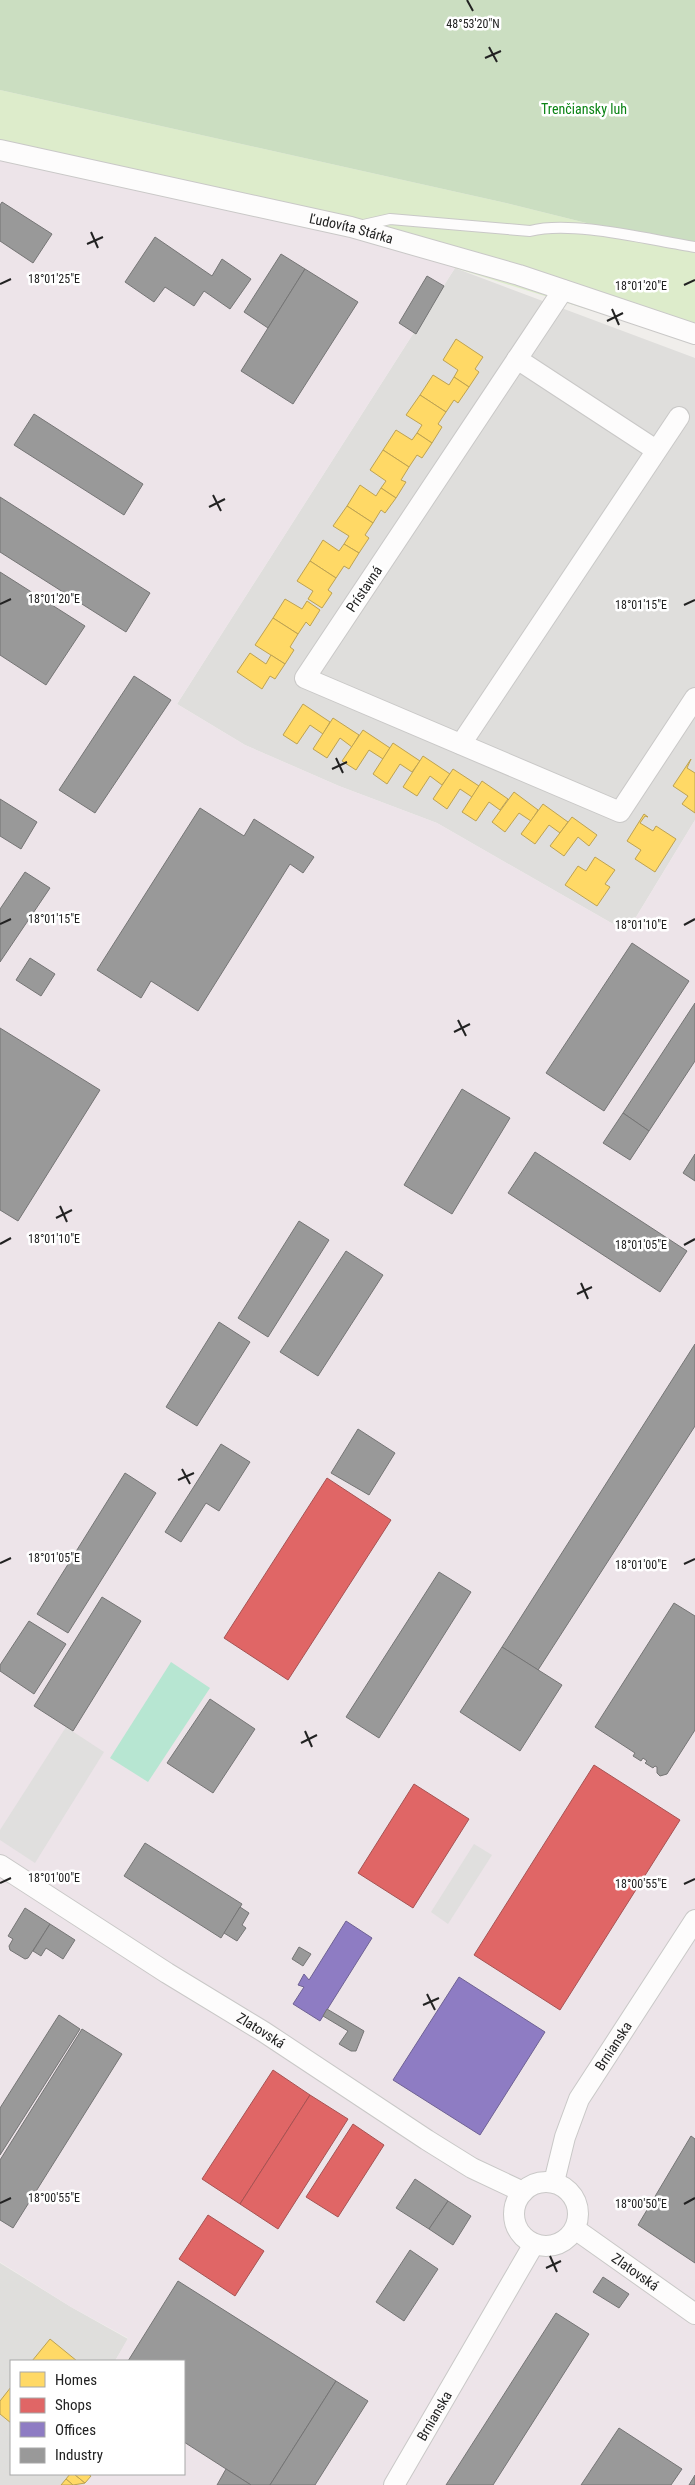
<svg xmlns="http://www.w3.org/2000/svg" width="695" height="2485" font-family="'Roboto Condensed',sans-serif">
<rect width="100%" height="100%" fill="#f0eeeb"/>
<!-- residential -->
<g fill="#dfdedc">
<path d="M455,268L695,358V820L627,932L437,823L339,786L245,745L177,704Z"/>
<path d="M0,2263L71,2307L128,2339L115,2361H11V2474H93L84,2485H0Z"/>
</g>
<!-- industrial -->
<path fill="#ede4e9" d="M0,140L267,200L468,252L455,268L177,704L245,745L339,786L437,823L627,932L695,820V2485H84L93,2474H184V2361H115L128,2338L71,2307L0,2262Z"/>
<!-- grass -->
<path fill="#ddeccb" d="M0,90L506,203L695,250V343L455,268L468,253L267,200L0,140Z"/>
<!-- forest -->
<path fill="#cbdec1" d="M0,0H695V250L506,203L0,90Z"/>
<!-- pitch -->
<path fill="#b7e6d2" d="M171,1662L210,1688L148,1782L110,1758Z"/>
<!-- parking -->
<g fill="#e0dfde">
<path d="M66,1727L104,1752L35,1863L0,1840V1830Z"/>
<path d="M474,1844L492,1855L448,1924L431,1912Z"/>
</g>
<!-- homes -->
<g fill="#ffd966" stroke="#bda252">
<path d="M456,339L483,357L475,369L479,372L469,387L454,377L458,370L443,360Z"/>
<path d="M433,375L449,385L454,377L469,387L458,403L454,400L446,412L420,395Z"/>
<path d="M420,395L446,412L438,424L442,427L432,443L417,433L422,425L406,415Z"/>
<path d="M396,430L412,440L417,433L432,443L422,458L417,455L409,467L383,450Z"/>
<path d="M383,450L409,467L401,480L406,482L396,498L381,488L386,481L370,470Z"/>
<path d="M360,485L376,496L381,488L396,498L385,513L381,510L373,523L347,506Z"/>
<path d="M347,506L373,523L365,535L369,538L359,553L344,544L349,536L333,526Z"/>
<path d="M323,540L339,551L344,544L359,553L349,569L344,566L336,578L310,561Z"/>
<path d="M310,561L336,578L328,590L332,593L322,608L308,599L313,591L297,581Z"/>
<path d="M285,599L302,609L307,601L320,610L310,626L306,622L298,634L273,618Z"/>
<path d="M273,618L298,634L290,647L294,650L285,664L255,645Z"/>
<path d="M250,653L266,664L271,655L285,664L275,679L270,676L262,689L237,672Z"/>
<path d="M303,704L330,722L323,734L310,725L297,744L283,735Z"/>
<path d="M333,718L359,735L352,747L340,738L327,758L313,749Z"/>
<path d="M363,730L390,748L383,759L369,750L356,770L342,761Z"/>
<path d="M393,743L420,761L412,772L400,764L387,784L373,774Z"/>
<path d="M423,756L450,774L442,785L430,776L417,796L403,787Z"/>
<path d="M691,759L687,768L695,773V813L682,804L688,796L673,786Z"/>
<path d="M453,769L479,786L472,797L460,789L447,809L433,799Z"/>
<path d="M482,781L508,799L500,810L489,802L476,821L462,812Z"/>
<path d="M514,792L538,810L531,821L519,813L505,832L492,822Z"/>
<path d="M543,804L568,822L560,833L549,825L535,844L521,834Z"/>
<path d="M644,814L648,817L645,816L640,823L653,831L656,826L676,839L655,872L635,859L641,850L627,841Z"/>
<path d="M572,817L597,835L589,846L578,837L564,856L550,846Z"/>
<path d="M595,857L615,870L605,884L610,887L597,906L565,885L578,866L586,871Z"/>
<path d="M50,2339L77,2361H32Z"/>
<path d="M11,2387V2423L0,2414V2401Z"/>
<path d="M70,2474H74L85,2483L73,2485L66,2479Z"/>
<path d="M74,2474H88L91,2476L85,2483Z"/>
<path d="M66,2479L73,2485H61Z"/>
</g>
<!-- shops -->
<g fill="#e06666" stroke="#a75252">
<path d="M327,1478L391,1520L288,1680L224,1638Z"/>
<path d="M594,1765L680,1820L560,2010L474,1955Z"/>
<path d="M414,1784L469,1819L413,1908L358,1873Z"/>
<path d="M273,2070L310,2095L240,2204L202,2179Z"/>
<path d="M310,2095L348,2119L278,2229L240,2204Z"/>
<path d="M353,2124L384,2145L338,2217L306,2197Z"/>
<path d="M208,2215L264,2251L235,2296L179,2259Z"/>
</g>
<!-- offices -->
<g fill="#8e7cc3" stroke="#6e6193">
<path d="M346,1921L372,1938L320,2021L293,2004L304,1987L298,1985L304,1974L309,1980Z"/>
<path d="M459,1977L545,2032L480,2135L393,2080Z"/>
</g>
<!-- industry -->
<g fill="#999" stroke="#757575">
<path d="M2,202L52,234L33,263L0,241V205Z"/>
<path d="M155,237L212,276L222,259L251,279L230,309L204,291L194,306L165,287L154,302L125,282Z"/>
<path d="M281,254L305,269L268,328L244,312Z"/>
<path d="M305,269L358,302L293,404L241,371Z"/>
<path d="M427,276L444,286L416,334L399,323Z"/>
<path d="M34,414L143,484L124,515L14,445Z"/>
<path d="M0,497L150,593L126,632L0,552Z"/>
<path d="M0,572L85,626L46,685L0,655Z"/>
<path d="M134,676L171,700L95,813L59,790Z"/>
<path d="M0,799L37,822L21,849L0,836Z"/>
<path d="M200,808L244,836L254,819L314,857L303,873L290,864L198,1011L151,981L141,998L97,970Z"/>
<path d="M25,872L50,888L0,962V909Z"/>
<path d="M632,943L689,981L604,1111L546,1073Z"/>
<path d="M30,958L55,974L41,996L16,980Z"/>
<path d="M695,1003V1061L649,1131L623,1113Z"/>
<path d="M0,1028L100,1090L18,1221L0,1210Z"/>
<path d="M462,1089L510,1118L452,1214L404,1185Z"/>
<path d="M623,1113L649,1131L630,1160L603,1143Z"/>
<path d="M535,1152L687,1251L660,1292L508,1193Z"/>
<path d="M695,1154V1181L683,1173Z"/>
<path d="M299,1221L329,1240L268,1337L238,1318Z"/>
<path d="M346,1251L383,1275L318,1376L280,1352Z"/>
<path d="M219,1322L250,1342L197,1426L166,1407Z"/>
<path d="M695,1344V1426L538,1670L502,1647Z"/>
<path d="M358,1429L395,1453L369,1495L331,1473Z"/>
<path d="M221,1444L250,1462L219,1511L206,1503L181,1542L165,1532Z"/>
<path d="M125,1473L156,1493L68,1633L37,1614Z"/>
<path d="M439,1572L471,1592L379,1738L346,1717Z"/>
<path d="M102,1597L141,1621L73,1731L34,1706Z"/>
<path d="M674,1603L695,1616V1730L667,1774L660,1776L657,1773V1767L655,1766L653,1768L645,1763L647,1761L643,1758L641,1761L633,1756L635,1753L595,1727Z"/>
<path d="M29,1621L66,1644L34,1694L0,1671V1665Z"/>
<path d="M502,1647L562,1685L520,1751L460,1712Z"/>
<path d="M210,1699L255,1729L213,1793L167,1763Z"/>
<path d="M145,1843L242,1904L221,1938L124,1876Z"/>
<path d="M240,1907L249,1913L242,1925L246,1928L237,1941L224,1933Z"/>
<path d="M25,1908L50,1924L28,1958L25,1959L10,1950L9,1946L13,1939L8,1936Z"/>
<path d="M50,1924L75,1940L63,1959L46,1948L41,1956L33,1951Z"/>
<path d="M299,1947L311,1954L303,1966L292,1959Z"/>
<path d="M327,2009L364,2031L356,2051H351L339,2044L348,2031L323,2016Z"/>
<path d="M59,2015L80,2029L0,2155V2108Z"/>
<path d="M82,2029L122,2054L13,2228L0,2220V2160Z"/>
<path d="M691,2136L695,2139V2263L638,2225Z"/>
<path d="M415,2179L448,2201L429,2229L396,2208Z"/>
<path d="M448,2201L471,2216L453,2245L429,2229Z"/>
<path d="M410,2250L438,2269L404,2321L376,2302Z"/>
<path d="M603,2277L629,2294L619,2308L593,2292Z"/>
<path d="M178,2281L336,2381L270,2485H251L184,2442V2361H128Z"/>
<path d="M556,2313L589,2334L493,2485H446Z"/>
<path d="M336,2381L368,2401L315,2485H270Z"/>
<path d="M619,2428L682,2469L671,2485H581Z"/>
<path d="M226,2469L251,2485H217Z"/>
<path d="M695,2475V2485H689Z"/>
</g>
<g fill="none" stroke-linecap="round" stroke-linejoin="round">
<!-- lane casing -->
<g stroke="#c9c8c7" stroke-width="12">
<path id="lane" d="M359,226L390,219L530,231C573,220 649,240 695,247"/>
</g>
<!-- street casing -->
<g stroke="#c9c8c7" stroke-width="22">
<g id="street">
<path id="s1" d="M0,150L351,227L519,275L695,334"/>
<path d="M563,290L305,678L620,812L695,698"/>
<path d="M517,359L656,450"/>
<path d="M461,744L679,417"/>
<path id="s2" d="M0,1865L167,1973L264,2032L427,2140L472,2168L523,2192"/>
<path id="s3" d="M554,2182L565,2137L579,2099L695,1920"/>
<circle cx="546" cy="2214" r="32"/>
<path id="s4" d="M575,2229L695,2314"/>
<path id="s5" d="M394,2485L534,2244"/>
</g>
</g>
<!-- lane -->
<use href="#lane" stroke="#fdfcfc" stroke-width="10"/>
<!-- street -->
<use href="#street" stroke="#fdfcfc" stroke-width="20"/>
</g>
<!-- ticks -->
<path fill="none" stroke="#222" stroke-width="2" d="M467,0L473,11M489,47L497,62M485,58L501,51M91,232L98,248M87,244L103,237M0,284L11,279M684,285L695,280M612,309L619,325M607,321L623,313M213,495L221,511M209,507L225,499M0,604L11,599M684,605L695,600M336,758L343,773M332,769L347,762M0,924L11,919M684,925L695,919M458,1020L466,1036M454,1032L470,1024M60,1206L67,1222M56,1218L72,1210M0,1244L11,1238M684,1245L695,1239M581,1283L588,1299M577,1294L592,1287M182,1469L190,1484M178,1480L194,1473M0,1563L11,1558M684,1564L695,1559M305,1731L312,1747M301,1743L317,1735M0,1883L11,1878M684,1884L695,1879M427,1994L435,2010M423,2005L439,1998M0,2203L11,2198M684,2204L695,2198M550,2256L557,2272M546,2268L561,2261"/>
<g text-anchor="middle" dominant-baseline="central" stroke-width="5" stroke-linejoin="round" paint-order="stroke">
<!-- park labels -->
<g font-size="14" fill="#0c8416" stroke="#fff">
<text x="584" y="109">Trenčiansky luh</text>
</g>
<!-- street labels -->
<g font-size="14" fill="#222" stroke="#fff">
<text stroke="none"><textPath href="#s1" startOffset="360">Ľudovíta Stárka</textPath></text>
<text transform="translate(364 589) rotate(-56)">Prístavná</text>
<text stroke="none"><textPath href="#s2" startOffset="309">Zlatovská</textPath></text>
<text stroke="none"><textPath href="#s3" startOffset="150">Brnianska</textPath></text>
<text stroke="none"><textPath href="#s4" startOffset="74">Zlatovská</textPath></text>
<text stroke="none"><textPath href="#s5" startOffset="80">Brnianska</textPath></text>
</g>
</g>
<g font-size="12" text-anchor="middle" fill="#222" stroke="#fff" stroke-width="5" stroke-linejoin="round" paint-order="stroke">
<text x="473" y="28">48°53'20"N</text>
<text x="54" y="283">18°01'25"E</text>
<text x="641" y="290">18°01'20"E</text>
<text x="54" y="603">18°01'20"E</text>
<text x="641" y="609">18°01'15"E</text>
<text x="54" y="923">18°01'15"E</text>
<text x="641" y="929">18°01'10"E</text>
<text x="54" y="1243">18°01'10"E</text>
<text x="641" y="1249">18°01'05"E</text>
<text x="54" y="1562">18°01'05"E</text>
<text x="641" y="1569">18°01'00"E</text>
<text x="54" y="1882">18°01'00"E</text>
<text x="641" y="1888">18°00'55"E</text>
<text x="54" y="2202">18°00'55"E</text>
<text x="641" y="2208">18°00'50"E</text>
</g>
<!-- legend -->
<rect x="10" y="2360" width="175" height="115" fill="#ffffff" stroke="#a7a7a7"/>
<rect x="20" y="2372" width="25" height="15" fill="#ffd966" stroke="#a7a7a7"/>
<text x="55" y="2385" font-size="15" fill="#222222">Homes</text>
<rect x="20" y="2398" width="25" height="15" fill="#e06666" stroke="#a7a7a7"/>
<text x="55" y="2410" font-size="15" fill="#222222">Shops</text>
<rect x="20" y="2422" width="25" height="15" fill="#8e7cc3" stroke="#a7a7a7"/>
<text x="55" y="2435" font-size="15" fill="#222222">Offices</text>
<rect x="20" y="2448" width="25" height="15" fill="#999999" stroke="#a7a7a7"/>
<text x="55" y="2460" font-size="15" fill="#222222">Industry</text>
</svg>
